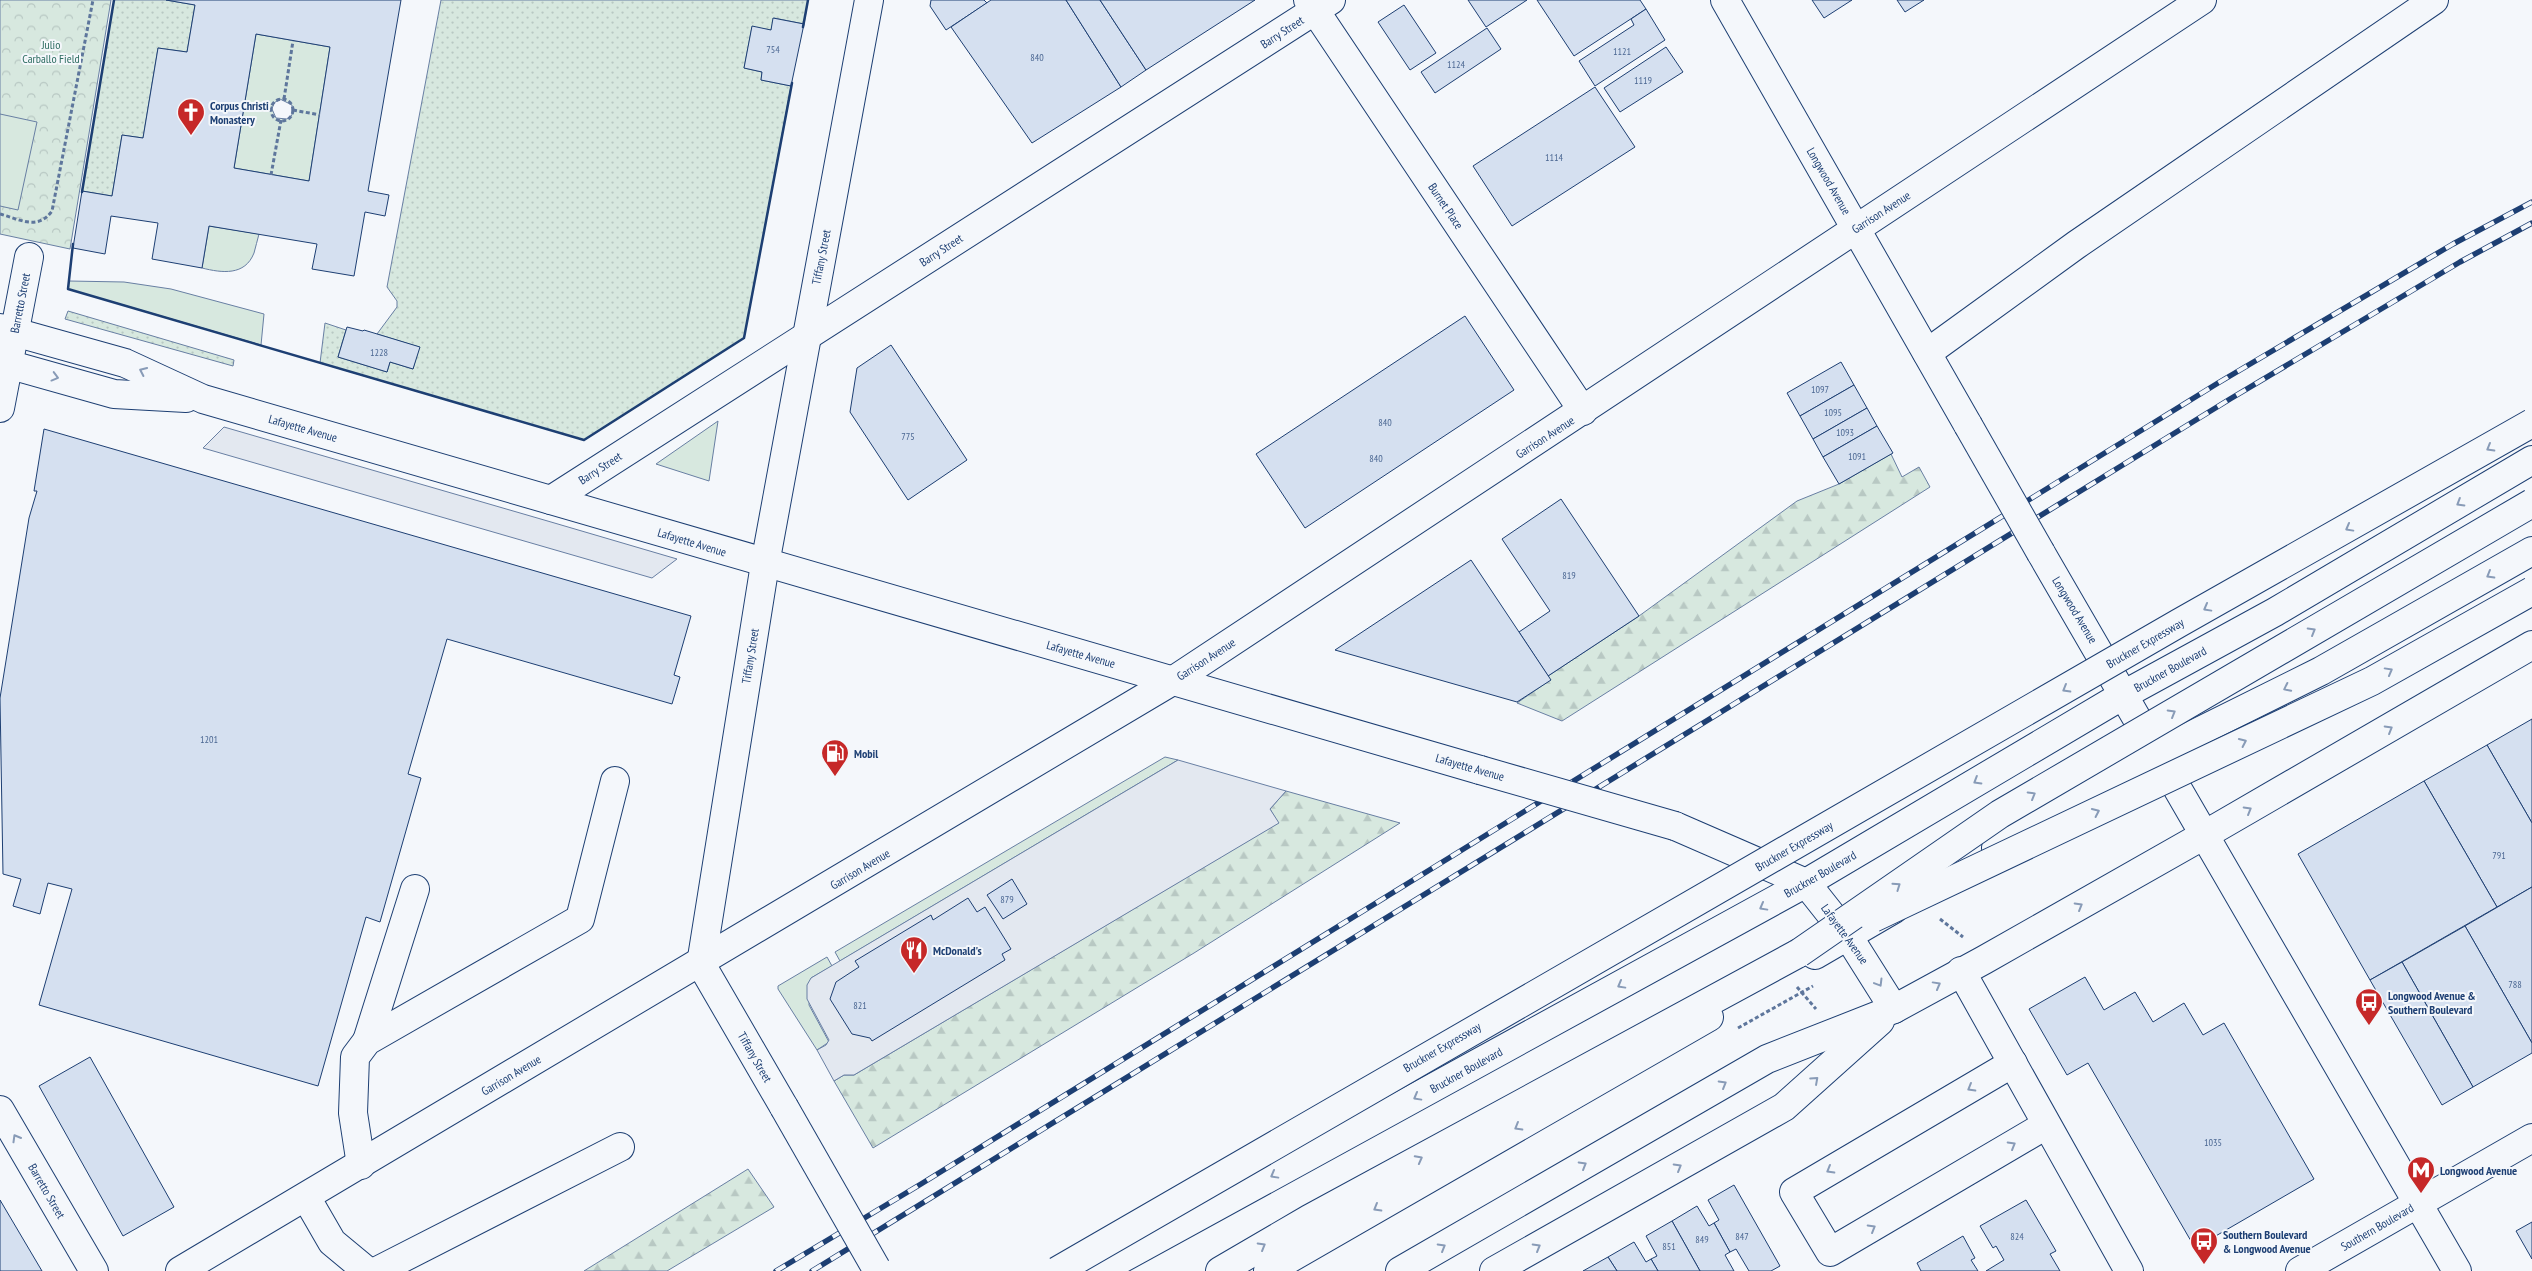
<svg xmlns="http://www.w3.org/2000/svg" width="2532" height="1271" font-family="'PT Sans Narrow',sans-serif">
<defs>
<pattern id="grass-dots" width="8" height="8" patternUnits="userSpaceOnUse" patternTransform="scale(1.25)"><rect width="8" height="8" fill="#d7e8df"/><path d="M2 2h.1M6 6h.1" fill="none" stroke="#b8c8c3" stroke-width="1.8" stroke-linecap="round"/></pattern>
<pattern id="forest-firs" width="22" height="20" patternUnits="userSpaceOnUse" patternTransform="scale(1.25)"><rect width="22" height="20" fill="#d7e8df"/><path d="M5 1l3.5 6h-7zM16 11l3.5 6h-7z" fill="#b8c8c3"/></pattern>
<pattern id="park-crowns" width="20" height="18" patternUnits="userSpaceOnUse" patternTransform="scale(1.25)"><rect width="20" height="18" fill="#d7e8df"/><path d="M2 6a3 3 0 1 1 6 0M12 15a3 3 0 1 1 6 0" fill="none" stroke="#b8c8c3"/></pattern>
</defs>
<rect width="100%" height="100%" fill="#f4f7fb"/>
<!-- grass -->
<g fill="url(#grass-dots)" stroke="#687fa3">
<path d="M114,0H166L195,5L187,52L158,48L143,138L122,135L112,196L82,191Z"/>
<path d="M441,0H808L804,24L774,18L771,30L752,27L744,68L762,72L761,80L791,86L744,338L584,440L320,363L325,323L346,330L338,357L387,372L390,362L413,369L419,347L377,334L397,307V301L387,287Z"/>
<path d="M68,311L234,360L233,366L65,319Z"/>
</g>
<!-- forest -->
<g fill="url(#forest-firs)" stroke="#687fa3">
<path d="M1891,454L1902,477L1919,467L1930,487L1562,721L1517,703L1550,680L1548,676L1639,616L1797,501L1839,484Z"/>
<path d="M1286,791L1400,823L1194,953L873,1148L834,1081L844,1075H854L1278,823L1270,809Z"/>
<path d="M748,1169L774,1207L667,1271H584Z"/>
</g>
<!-- park -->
<path fill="url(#park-crowns)" stroke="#687fa3" d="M0,0H111L70,249L0,234Z"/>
<!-- garden -->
<g fill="#d7e8df" stroke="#687fa3" fill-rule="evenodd">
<path d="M256,34L330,47L309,181L234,168ZM280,99L292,105V115L287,119L276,118L272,109L274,103Z"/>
<path d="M0,114L37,122L18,210L0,206Z"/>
<path d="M209,226L259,234C257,240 256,247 254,253C245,276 222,273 202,268Z"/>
<path d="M69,281L124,282L171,289L264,314L261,345L68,289Z"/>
<path d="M718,421L709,481L656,464Z"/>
<path d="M1165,757L1178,760L840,961L835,952Z"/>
<path d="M827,957L832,966L811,978L809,1005L829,1042L817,1050L778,989V986Z"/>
</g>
<!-- parking -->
<g fill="#e3e8f0" stroke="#687fa3">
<path d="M224,427L551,522L677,559L652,578L203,448Z"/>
<path d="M1178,760L1286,791L1270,809L1279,823L854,1075H844L834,1081L817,1050L826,1045L829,1040L807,999V985L811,978Z"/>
</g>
<!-- building -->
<g fill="#d5e0f0" stroke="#1d3f73" fill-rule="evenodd">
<path d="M166,0H401L368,191L389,195L385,216L365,212L354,276L312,269L317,244L209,226L202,268L152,259L158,223L111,216L105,254L73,248L82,191L112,196L122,135L143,138L158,48L187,52L195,5ZM256,34L330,47L309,181L234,168Z"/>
<path d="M931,0H984L987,3L946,30L930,6Z"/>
<path d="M991,0H1066L1121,87L1032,143L951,27Z"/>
<path d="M1066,0H1100L1146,70L1121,87Z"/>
<path d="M1100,0H1255L1146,70Z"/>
<path d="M1468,0H1527L1486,27Z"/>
<path d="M1537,0H1640L1646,9L1574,56Z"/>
<path d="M1812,0H1852L1824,18Z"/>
<path d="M1897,0H1924L1905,12Z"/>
<path d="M1404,5L1436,53L1410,70L1378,22Z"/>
<path d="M1646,9L1665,40L1595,86L1579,61L1634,25L1631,19Z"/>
<path d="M773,18L804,24L791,86L761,80L762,72L744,68L752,26L771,30Z"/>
<path d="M1487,28L1501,49L1435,93L1421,72Z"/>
<path d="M1666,47L1683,72L1620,112L1604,88Z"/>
<path d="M1595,87L1635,147L1512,226L1473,166Z"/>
<path d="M1465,316L1514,390L1305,528L1256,454Z"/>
<path d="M347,327L363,331L364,330L420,347L413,369L390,362L387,372L338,357Z"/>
<path d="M891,345L967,460L908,500L850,412L857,368Z"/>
<path d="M1841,362L1854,385L1800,416L1787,393Z"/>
<path d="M1854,385L1867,408L1813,439L1800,416Z"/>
<path d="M1867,408L1877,426L1823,457L1813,439Z"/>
<path d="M1877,426L1893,453L1839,484L1823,457Z"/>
<path d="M44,429L691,616L674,675L680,677L672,704L447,639L408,774L421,778L380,922L366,917L318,1086L39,1005L72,889L48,883L40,914L13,906L21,879L3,874L0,698L29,518L37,491H34Z"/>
<path d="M1561,499L1639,616L1548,676L1519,632L1550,611L1502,539Z"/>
<path d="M1471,560L1551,680L1517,702L1335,650Z"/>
<path d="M2532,719V823L2487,745Z"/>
<path d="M2487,745L2532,823V887L2497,907L2424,781Z"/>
<path d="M2424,781L2497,907L2370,980L2298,854Z"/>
<path d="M1012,879L1027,904L1003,919L987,895Z"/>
<path d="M2532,887V1043L2465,926Z"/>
<path d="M968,898L977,912L985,907L1011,949L1002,954L1005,960L872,1041L870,1038L852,1034L830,999L836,982L859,967L855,961L931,915L933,920Z"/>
<path d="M2465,926L2532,1043V1053L2473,1087L2402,962Z"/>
<path d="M2402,962L2473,1087L2442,1105L2370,980Z"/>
<path d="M2085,977L2104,1010L2135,992L2153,1022L2184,1003L2203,1035L2224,1023L2314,1179L2195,1248L2088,1063L2067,1075L2029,1009Z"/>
<path d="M90,1057L174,1207L123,1236L39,1086Z"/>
<path d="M1734,1185L1780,1266L1771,1271H1749L1736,1249L1730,1252L1714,1223L1719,1220L1708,1200Z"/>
<path d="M0,1200L42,1271H0Z"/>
<path d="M2026,1200L2056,1251L2050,1254L2060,1271H1986L2004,1260L1996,1246L1993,1248L1980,1226Z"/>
<path d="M1697,1206L1709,1226L1714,1223L1730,1252L1725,1255L1734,1271H1700L1672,1221Z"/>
<path d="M1672,1221L1700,1271H1658L1651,1259L1657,1256L1646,1236Z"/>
<path d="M2532,1222V1259L2516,1231Z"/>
<path d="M1963,1236L1975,1258L1971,1260L1978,1271H1921L1917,1263Z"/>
<path d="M1634,1242L1646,1262L1651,1259L1658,1271H1617L1608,1257Z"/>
<path d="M1608,1257L1617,1271H1583Z"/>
</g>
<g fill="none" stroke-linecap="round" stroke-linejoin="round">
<!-- minor casing -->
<g stroke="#1d3f73" stroke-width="30">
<g id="minor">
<path d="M1308,0L1583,411"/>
<path d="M1725,0L1968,425"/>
<path d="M0,328L125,363L203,399L1480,770"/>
<path d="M1927,353L2076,245L2434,0"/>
<path d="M0,362L114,394L186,398"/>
<path d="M0,408L29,257"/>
<path d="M551,500L1331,0"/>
<path d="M2041,553L2457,1271"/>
<path d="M1675,826L1806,883L1848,936L1894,1009"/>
<path d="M1961,971L2129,1271"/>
<path d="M367,1041L415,889"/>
<path d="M2013,1063L1794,1192L1830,1252L2046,1125"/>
<path d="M0,1110L94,1271"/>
<path d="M361,1165L353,1113L355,1057L367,1041L580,919L615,781"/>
<path d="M306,1197L332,1242L367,1271"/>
<path d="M377,1271L620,1147"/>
<path d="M2300,1271L2532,1138"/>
</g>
</g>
<!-- major casing -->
<g stroke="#1d3f73" stroke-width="30">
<g id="major">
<path d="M1996,848L2158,752L2321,671L2532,551"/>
<path d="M1815,955L1894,909"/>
<path d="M784,1107L701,964L765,564L869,0"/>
<path d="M180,1271L1174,680L2202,0"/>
<path d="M1099,1271L1806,883L2125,694L2275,612L2532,460"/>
<path d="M1268,1271L1709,1017"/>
<path d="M1400,1271L1767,1059L1894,1009L1984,960L2206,834L2532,645"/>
<path d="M1494,1271L1784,1107L1880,1021"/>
</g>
</g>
<!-- highway casing -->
<g stroke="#1d3f73" stroke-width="30">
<path id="highway" d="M1220,1271L1309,1219L1799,953"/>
</g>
<!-- path -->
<g stroke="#5e769c" stroke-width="3" stroke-dasharray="4 2.5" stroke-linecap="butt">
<path d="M284,99L293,41"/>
<circle cx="282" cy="110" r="11"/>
<path d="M245,103L272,108"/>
<path d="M293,110L320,115"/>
<path d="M271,175L281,120"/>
<path d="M0,214C19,219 38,231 52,211L93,0"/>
<path d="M1940,919L1963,937"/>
<path d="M1797,987L1816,1009"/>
<path d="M1738,1028L1813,986"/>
</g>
<!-- minor -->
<use href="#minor" stroke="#f4f7fb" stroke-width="28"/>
<!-- major -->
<use href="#major" stroke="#f4f7fb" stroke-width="28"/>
<!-- highway -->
<use href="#highway" stroke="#f4f7fb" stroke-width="28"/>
<!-- rail casing -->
<g stroke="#1d3f73" stroke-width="5.5">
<g id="rail">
<path d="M776,1271L921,1184L2218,383L2453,244L2532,202"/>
<path d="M812,1271L2230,399L2460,262L2532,223"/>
</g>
</g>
<!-- rail -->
<use href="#rail" stroke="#f4f7fb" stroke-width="4" stroke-dasharray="11" stroke-linecap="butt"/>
<!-- minor-bridge casing -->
<g stroke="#1d3f73" stroke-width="30" stroke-linecap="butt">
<g id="minor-bridge">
<path d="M1968,425L2041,553"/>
<path d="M1480,770L1675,826"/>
</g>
</g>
<!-- major-bridge casing -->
<g stroke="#1d3f73" stroke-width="30" stroke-linecap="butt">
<path id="major-bridge" d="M784,1107L876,1268"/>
</g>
<!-- highway-bridge casing -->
<g stroke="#1d3f73" stroke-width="30" stroke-linecap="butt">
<g id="highway-bridge">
<path d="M1873,918L2372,681L2532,591"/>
<path d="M1799,953L2000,814L2532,503"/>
<path d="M1057,1271L2179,623L2532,423"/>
</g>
</g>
<!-- minor-bridge -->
<use href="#minor-bridge" stroke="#f4f7fb" stroke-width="28"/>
<!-- major-bridge -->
<use href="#major-bridge" stroke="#f4f7fb" stroke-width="28"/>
<!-- highway-bridge -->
<use href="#highway-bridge" stroke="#f4f7fb" stroke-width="28"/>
<!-- wall -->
<g stroke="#1d3f73" stroke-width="2.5">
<path d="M803,27L808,0"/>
<path d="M82,192L114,0"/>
<path d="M73,244L68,289L584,440L744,338L792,83"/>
</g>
</g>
<!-- one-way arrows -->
<defs><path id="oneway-chevron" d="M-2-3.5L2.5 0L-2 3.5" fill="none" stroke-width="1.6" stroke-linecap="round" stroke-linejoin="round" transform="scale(1.25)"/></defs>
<g stroke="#889bb7">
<use href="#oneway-chevron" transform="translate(143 371) rotate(-155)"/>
<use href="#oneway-chevron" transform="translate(55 377) rotate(15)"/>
<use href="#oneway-chevron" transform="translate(2490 448) rotate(150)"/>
<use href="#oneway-chevron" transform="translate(2460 503) rotate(149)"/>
<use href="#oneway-chevron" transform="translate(2349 528) rotate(151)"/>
<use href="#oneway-chevron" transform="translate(2490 575) rotate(150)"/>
<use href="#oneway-chevron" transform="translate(2207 608) rotate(151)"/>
<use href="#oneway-chevron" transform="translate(2312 631) rotate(-30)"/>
<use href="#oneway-chevron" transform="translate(2389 671) rotate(-29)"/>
<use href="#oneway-chevron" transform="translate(2287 688) rotate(154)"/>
<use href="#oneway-chevron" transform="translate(2066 689) rotate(150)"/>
<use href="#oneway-chevron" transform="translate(2172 713) rotate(-30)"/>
<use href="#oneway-chevron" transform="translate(2389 729) rotate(-30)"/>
<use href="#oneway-chevron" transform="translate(2243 742) rotate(-25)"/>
<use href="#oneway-chevron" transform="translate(1977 781) rotate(149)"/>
<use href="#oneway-chevron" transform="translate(2032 795) rotate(-30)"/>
<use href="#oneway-chevron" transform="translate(2248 810) rotate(-30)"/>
<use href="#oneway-chevron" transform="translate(2096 812) rotate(-25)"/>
<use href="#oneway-chevron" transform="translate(1897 886) rotate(-35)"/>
<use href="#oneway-chevron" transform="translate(2079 906) rotate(-30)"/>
<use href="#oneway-chevron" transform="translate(1763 907) rotate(151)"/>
<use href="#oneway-chevron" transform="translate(1879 983) rotate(59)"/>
<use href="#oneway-chevron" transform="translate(1621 985) rotate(151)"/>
<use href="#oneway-chevron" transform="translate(1937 985) rotate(-29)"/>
<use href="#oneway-chevron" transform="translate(1815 1080) rotate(-42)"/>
<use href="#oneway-chevron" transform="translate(1723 1084) rotate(-30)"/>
<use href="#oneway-chevron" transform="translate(1971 1088) rotate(150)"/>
<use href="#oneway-chevron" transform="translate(1417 1097) rotate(151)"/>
<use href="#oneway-chevron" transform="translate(1518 1127) rotate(150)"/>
<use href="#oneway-chevron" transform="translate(16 1138) rotate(-120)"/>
<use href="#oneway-chevron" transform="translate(2012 1145) rotate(-30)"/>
<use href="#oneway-chevron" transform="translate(1419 1159) rotate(-28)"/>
<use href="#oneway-chevron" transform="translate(1583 1165) rotate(-30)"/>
<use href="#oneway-chevron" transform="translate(1678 1167) rotate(-30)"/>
<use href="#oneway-chevron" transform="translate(1830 1170) rotate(150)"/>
<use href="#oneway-chevron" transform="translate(1274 1175) rotate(151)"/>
<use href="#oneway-chevron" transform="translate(1377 1208) rotate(150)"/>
<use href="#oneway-chevron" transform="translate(1872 1228) rotate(-30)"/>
<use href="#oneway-chevron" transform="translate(1262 1246) rotate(-30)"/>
<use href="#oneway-chevron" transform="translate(1442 1247) rotate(-30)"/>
<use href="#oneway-chevron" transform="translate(1537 1247) rotate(-30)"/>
</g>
<!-- icons -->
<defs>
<g id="church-pin" transform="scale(1.4375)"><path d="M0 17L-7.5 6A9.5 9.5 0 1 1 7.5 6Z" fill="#c62828" stroke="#f4f7fb"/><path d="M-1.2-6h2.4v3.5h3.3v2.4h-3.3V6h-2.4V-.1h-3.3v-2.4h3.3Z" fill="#fff"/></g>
<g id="fuel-pin" transform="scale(1.4375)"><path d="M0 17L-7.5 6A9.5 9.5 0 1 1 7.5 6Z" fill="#c62828" stroke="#f4f7fb"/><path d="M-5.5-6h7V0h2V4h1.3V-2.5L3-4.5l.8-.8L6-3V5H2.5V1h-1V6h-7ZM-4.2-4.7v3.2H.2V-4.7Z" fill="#fff"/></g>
<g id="restaurant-pin" transform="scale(1.4375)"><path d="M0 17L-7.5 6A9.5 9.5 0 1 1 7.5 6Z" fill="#c62828" stroke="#f4f7fb"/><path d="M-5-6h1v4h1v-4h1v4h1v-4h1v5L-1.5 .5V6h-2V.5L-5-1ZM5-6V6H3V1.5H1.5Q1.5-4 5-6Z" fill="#fff"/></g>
<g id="bus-pin" transform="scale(1.4375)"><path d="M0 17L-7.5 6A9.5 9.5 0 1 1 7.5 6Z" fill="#c62828" stroke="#f4f7fb"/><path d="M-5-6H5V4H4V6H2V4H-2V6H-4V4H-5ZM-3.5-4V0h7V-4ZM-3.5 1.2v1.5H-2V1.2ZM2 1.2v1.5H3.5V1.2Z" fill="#fff"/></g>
<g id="metro-pin" transform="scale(1.4375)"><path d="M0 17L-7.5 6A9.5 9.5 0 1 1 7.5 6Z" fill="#c62828" stroke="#f4f7fb"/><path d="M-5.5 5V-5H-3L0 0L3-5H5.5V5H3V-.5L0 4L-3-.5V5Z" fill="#fff"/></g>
</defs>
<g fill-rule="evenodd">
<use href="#church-pin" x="191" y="112"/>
<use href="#fuel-pin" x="835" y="753"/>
<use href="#restaurant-pin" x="914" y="950"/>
<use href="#bus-pin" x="2369" y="1002"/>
<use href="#metro-pin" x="2421" y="1170"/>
<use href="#bus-pin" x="2204" y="1241"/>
</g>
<g text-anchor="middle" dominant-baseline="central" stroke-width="4" stroke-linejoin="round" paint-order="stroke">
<!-- number labels -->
<g font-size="10" fill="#4b6792">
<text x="773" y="49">754</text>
<text x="1622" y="51">1121</text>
<text x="1037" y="57">840</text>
<text x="1456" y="64">1124</text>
<text x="1643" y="80">1119</text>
<text x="1554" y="157">1114</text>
<text x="379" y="352">1228</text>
<text x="1820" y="389">1097</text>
<text x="1833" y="412">1095</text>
<text x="1385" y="422">840</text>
<text x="1845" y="432">1093</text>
<text x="908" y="436">775</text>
<text x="1857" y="456">1091</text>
<text x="1376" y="458">840</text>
<text x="1569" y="575">819</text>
<text x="209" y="739">1201</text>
<text x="2499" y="855">791</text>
<text x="1007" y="899">879</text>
<text x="2515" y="984">788</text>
<text x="860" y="1005">821</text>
<text x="2213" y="1142">1035</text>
<text x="1742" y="1236">847</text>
<text x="2017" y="1236">824</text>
<text x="1702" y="1239">849</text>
<text x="1669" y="1246">851</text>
</g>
<!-- street labels -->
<g font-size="12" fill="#1d3f73" stroke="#f4f7fb">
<text transform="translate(1282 32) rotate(-33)">Barry Street</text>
<text transform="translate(1829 181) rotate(60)">Longwood Avenue</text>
<text transform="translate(1446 206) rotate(56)">Burnet Place</text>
<text transform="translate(1881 212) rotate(-33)">Garrison Avenue</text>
<text transform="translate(941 250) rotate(-33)">Barry Street</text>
<text transform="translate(821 257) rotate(-79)">Tiffany Street</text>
<text transform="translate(20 303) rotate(-79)">Barretto Street</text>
<text transform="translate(303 428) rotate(16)">Lafayette Avenue</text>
<text transform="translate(1545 437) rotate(-33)">Garrison Avenue</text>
<text transform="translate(600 468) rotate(-33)">Barry Street</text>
<text transform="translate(692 542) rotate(17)">Lafayette Avenue</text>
<text transform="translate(2075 610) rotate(59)">Longwood Avenue</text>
<text transform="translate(2145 643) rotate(-30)">Bruckner Expressway</text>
<text transform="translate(1081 654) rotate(16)">Lafayette Avenue</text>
<text transform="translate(750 656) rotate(-81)">Tiffany Street</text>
<text transform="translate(1206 659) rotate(-33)">Garrison Avenue</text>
<text transform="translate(2170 669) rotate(-29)">Bruckner Boulevard</text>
<text transform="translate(1470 767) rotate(16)">Lafayette Avenue</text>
<text transform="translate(1794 846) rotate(-30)">Bruckner Expressway</text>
<text transform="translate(860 869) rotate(-31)">Garrison Avenue</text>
<text transform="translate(1820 874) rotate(-30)">Bruckner Boulevard</text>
<text transform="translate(1845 934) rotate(54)">Lafayette Avenue</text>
<text transform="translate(1442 1047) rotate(-30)">Bruckner Expressway</text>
<text transform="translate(755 1057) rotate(60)">Tiffany Street</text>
<text transform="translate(1466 1070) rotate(-29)">Bruckner Boulevard</text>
<text transform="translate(511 1075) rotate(-31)">Garrison Avenue</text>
<text transform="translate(47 1191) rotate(60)">Barretto Street</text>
<text transform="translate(2377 1227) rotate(-30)">Southern Boulevard</text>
</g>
<!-- park labels -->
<g font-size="12" fill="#2c6c60" stroke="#f4f7fb">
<text x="51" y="44">Julio<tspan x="51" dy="14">Carballo Field</tspan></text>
</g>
<!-- poi labels -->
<g font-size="12" font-weight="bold" fill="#1d3f73" stroke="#f4f7fb" text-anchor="start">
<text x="210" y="105">Corpus Christi<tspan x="210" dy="14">Monastery</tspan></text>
<text x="854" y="753">Mobil</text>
<text x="933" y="950">McDonald's</text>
<text x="2388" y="995">Longwood Avenue &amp;<tspan x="2388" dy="14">Southern Boulevard</tspan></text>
<text x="2440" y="1170">Longwood Avenue</text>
<text x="2223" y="1234">Southern Boulevard<tspan x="2223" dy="14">&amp; Longwood Avenue</tspan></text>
</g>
</g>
</svg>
